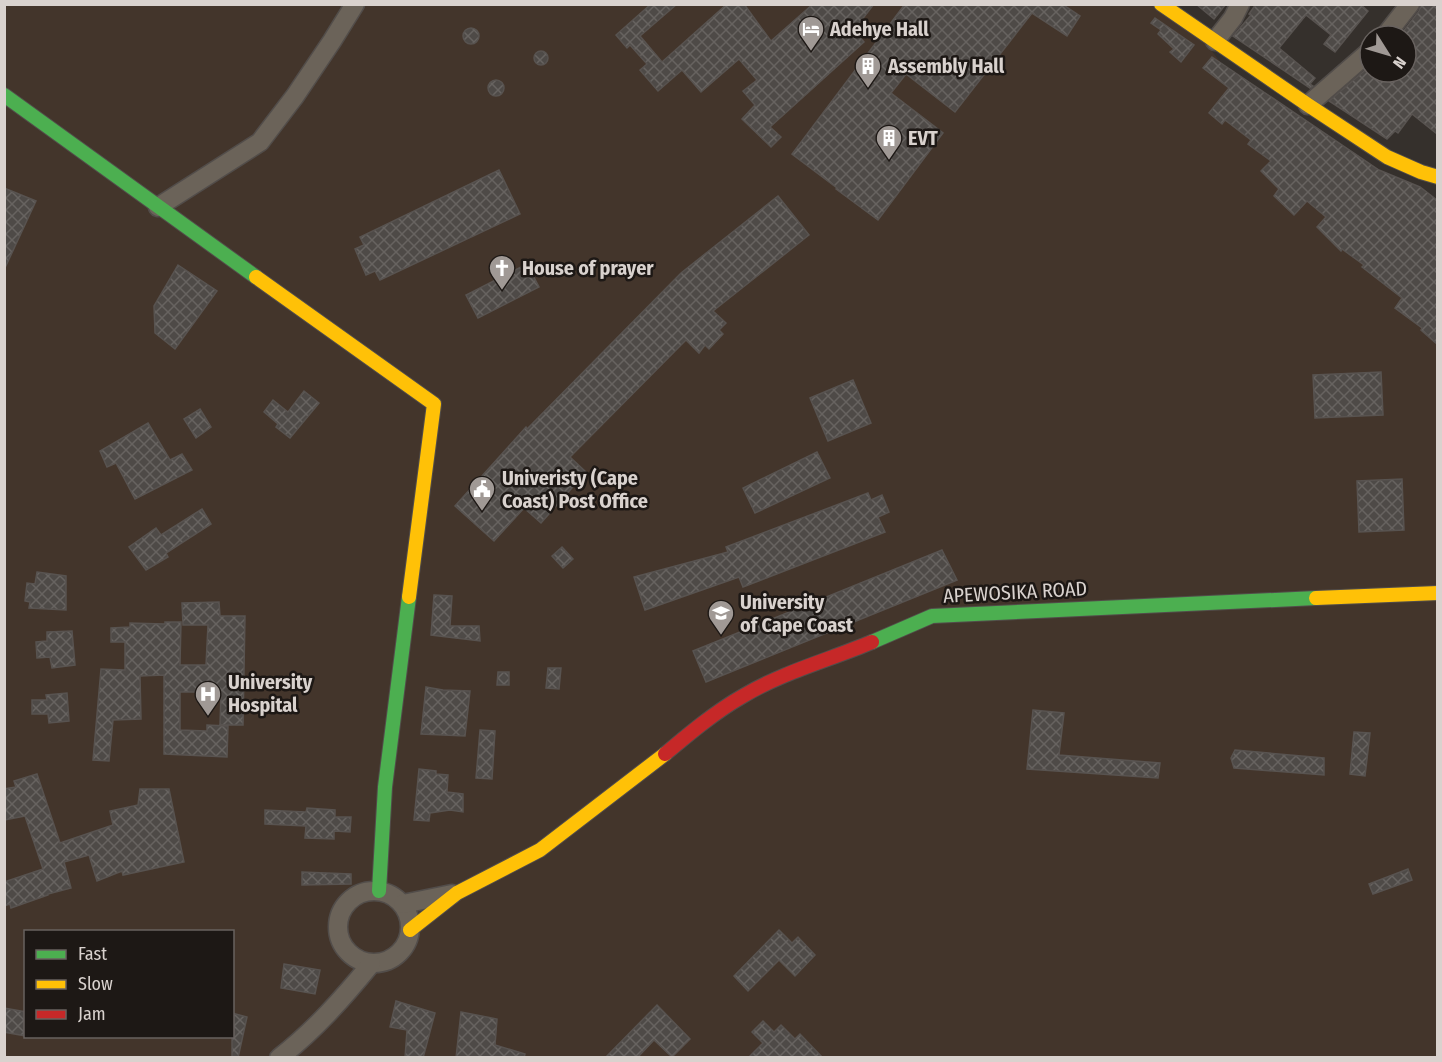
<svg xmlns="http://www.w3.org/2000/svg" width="1442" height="1062" font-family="'Fira Sans Condensed',sans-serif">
<defs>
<pattern id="building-cross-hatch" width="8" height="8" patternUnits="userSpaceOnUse" patternTransform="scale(1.5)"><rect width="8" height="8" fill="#4e4a47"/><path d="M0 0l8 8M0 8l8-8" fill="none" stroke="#676360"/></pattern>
</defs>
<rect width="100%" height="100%" fill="#35302c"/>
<!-- built -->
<path fill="#43352b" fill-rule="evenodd" d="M5,5H1176L1437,341V1057L5,1058ZM26,932H232V1036H26Z"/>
<!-- building -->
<g fill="url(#building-cross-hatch)" stroke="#585350" stroke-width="1.5">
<path d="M651,4H677L640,36L662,62L727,4H744L771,41L813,4H874L854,30L864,42L770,127L781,137L771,147L742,119L755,105L743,91L757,80L739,59L701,92L682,70L658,91L640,70L647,64L630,45L627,48L616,35Z"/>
<path d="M905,4H1062L1080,16L1067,36L1032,13L955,112L906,74L891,93L943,133L878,220L836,189L837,188L792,154Z"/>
<path d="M1196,4H1226L1214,19Z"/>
<path d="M1256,4H1360L1368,11L1335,52L1324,44L1331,35L1306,15L1279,48L1315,78L1310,84L1313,86L1310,88L1233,36L1251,15L1249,14Z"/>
<path d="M1421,4H1437V134L1412,114L1398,133L1395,131L1387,139L1329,101L1370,66V72H1406V36L1402,33L1419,11Z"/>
<path d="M1155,18L1194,45L1181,62L1170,52L1174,49L1158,34L1161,30L1151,23Z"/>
<circle cx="471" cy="36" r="8"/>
<circle cx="541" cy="58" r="7"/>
<path d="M1212,57L1379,170L1420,187L1437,200V344L1421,330L1422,328L1395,308L1402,298L1362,267L1364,265L1342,249L1341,251L1317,227L1326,217L1307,201L1294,215L1274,196L1279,189L1261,171L1271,161L1248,144L1251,140L1225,120L1222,124L1209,113L1229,88L1203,68Z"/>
<circle cx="496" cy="88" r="8"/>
<path d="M499,170L520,214L380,280L375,271L366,275L355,249L364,245L360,237Z"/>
<path d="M4,188L36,201L4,270Z"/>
<path d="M778,196L809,235L713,311L726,323L719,330L723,334L709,349L705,345L699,353L686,340L570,457L586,472L541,523L524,508L494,541L455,506L526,427L527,429L681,273Z"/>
<path d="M527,264L539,287L478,318L466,295Z"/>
<path d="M178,265L217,291L175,349L155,333L154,306Z"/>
<path d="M1381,372L1383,415L1315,418L1313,375Z"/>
<path d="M853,380L871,423L828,441L810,398Z"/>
<path d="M304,391L319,403L290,438L276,427L278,424L264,412L273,400L288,412Z"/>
<path d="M200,409L211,427L196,438L184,419Z"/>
<path d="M148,423L170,460L182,454L192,470L135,499L116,463L107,467L100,451Z"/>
<path d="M817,452L830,478L755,513L743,488Z"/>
<path d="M1402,479L1404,530L1359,532L1357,481Z"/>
<path d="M868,493L871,500L882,495L889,512L878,517L885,532L743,587L739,577L645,610L634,577L728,552L726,547Z"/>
<path d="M202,509L211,524L166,553L168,557L146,570L129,547L156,528L161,535Z"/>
<path d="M562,547L573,559L563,568L552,556Z"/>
<path d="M942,550L957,580L706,682L693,651Z"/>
<path d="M37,572L66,576V610L29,608L30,602L25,601L27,583L35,584Z"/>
<path d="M434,595L452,596L450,626H479L480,641L431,635Z"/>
<path d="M219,602L220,616H245L243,725H220L221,692H180V730L207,731V725L228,726L227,757L164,754V675L140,676L141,719L113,720L109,761L93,760L101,669L125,670V642H111V628L130,627V623L165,624V622H181L180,665H206L208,625H183L182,603Z"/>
<path d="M72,631L75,665L52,668L50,657L37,658L36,642L47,641V632Z"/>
<path d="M548,668H561L559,689L546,688Z"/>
<path d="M498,672H509V685H497Z"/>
<path d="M426,687L443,690L470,691L465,736L421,734Z"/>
<path d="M67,693L69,721L49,723L48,714H32V700H47L46,695Z"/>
<path d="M1033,710L1064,713L1059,755L1160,763L1158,778L1027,769Z"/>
<path d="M480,730L495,731L492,779L476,778Z"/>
<path d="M1354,732L1370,733L1365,776L1350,774Z"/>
<path d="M1235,750L1324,758V775L1234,768L1231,758Z"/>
<path d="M419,769L436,771V774L448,775L447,792L463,794V812L450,810L430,813L429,821L414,820Z"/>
<path d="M37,774L60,843L113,825L110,811L138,805L140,789H169L184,862L123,875L122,871L97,881L89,855L64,862L71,888L48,894V895L11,908L10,904L4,906V882L43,869L25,816L4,820V789L16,787L14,781Z"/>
<path d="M307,808L335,810V817H351L350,832L334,831V839L305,838L306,826L265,824V810L306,812Z"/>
<path d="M1408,869L1412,880L1373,894L1369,884Z"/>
<path d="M302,872L351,874V884L302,885Z"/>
<path d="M779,930L792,943L798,937L815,955L795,976L779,960L748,991L734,976Z"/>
<path d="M284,964L320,970L315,994L281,988Z"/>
<path d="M396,1001L435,1013L423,1058H405L407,1030L390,1027Z"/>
<path d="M657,1005L690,1039L672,1057L654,1040L637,1058H605Z"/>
<path d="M4,1008L26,1012V1036L4,1032Z"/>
<path d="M461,1012L497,1019L495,1045L525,1054L524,1058H456Z"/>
<path d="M232,1013L247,1017L238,1058L232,1057Z"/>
<path d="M763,1021L774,1032L781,1025L795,1039L800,1034L823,1058H748L763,1043L752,1032Z"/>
</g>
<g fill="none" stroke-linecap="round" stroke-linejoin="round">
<!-- street casing -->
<g stroke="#524d4a" stroke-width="21">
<g id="street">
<path d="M1385,36L1410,4"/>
<path d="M1215,41L1233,18L1240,4"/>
<path d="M1308,105L1370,51"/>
<path d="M158,207L260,142L295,96L332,41L355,4"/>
<circle cx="374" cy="927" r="36"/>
<path d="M403,904L452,894"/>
<path d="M279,1058C315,1030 343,998 371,964"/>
</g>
</g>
<!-- fast casing -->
<g stroke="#524d4a" stroke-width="16">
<g id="fast">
<path d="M4,95L256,277"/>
<path d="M872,642L932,616L1316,598"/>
<path d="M379,891L385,787L409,597"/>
</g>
</g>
<!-- slow casing -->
<g stroke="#524d4a" stroke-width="16">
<g id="slow">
<path d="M1161,4L1308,105L1387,157L1421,172L1438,177"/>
<path d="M256,277L434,404L409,597"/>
<path d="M1316,598L1438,593"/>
<path d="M410,930L457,893L540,850L665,754"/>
</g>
</g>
<!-- jam casing -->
<g stroke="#524d4a" stroke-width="16">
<path id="jam" d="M665,754C690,733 715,712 743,696C783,672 829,660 872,642"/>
</g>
<!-- street -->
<use href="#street" stroke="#6b6359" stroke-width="18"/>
<!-- fast -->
<use href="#fast" stroke="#4caf50" stroke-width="14"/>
<!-- slow -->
<use href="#slow" stroke="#ffc107" stroke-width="14"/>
<!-- jam -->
<use href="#jam" stroke="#c62828" stroke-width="14"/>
</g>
<!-- icons -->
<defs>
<g id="hotel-pin" transform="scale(1.35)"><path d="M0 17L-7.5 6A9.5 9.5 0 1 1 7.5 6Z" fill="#a09995" stroke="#1d1815"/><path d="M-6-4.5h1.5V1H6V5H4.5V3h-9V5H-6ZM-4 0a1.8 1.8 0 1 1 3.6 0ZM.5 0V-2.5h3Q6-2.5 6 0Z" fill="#fff"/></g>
<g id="building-pin" transform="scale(1.35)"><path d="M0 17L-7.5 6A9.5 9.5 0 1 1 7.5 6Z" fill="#a09995" stroke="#1d1815"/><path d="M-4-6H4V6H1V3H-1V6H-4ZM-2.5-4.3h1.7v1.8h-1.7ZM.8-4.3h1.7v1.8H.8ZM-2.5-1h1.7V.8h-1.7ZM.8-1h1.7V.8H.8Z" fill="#fff"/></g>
<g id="church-pin" transform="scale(1.35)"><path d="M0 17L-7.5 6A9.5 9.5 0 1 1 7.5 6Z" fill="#a09995" stroke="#1d1815"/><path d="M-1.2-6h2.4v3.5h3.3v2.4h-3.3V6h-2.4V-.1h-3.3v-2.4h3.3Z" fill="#fff"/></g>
<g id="civic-pin" transform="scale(1.35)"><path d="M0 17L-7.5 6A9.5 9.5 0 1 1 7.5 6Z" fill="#a09995" stroke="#1d1815"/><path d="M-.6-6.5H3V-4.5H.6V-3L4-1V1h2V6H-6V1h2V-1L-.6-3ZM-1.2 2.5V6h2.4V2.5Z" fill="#fff"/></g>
<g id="university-pin" transform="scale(1.35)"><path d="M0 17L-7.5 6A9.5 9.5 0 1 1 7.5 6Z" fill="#a09995" stroke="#1d1815"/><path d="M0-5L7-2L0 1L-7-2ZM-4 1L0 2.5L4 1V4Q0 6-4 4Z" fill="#fff"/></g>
<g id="hospital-pin" transform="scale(1.35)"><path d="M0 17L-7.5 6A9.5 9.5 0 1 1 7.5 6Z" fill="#a09995" stroke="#1d1815"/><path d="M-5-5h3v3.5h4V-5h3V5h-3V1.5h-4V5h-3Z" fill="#fff"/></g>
</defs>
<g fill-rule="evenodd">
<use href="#hotel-pin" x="811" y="29"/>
<use href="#building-pin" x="868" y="66"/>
<use href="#building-pin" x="889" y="138"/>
<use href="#church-pin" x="502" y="268"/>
<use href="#civic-pin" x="482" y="489"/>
<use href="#university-pin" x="721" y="613"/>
<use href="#hospital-pin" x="208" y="694"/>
</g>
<g text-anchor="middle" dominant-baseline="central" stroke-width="5" stroke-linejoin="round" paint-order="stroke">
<!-- poi labels -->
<g font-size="20" font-weight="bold" fill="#d9d2ce" stroke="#1d1815" text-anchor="start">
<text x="830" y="29">Adehye Hall</text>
<text x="888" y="66">Assembly Hall</text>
<text x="908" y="138">EVT</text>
<text x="522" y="268">House of prayer</text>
<text x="502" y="478">Univeristy (Cape<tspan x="502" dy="23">Coast) Post Office</tspan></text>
<text x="740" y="602">University<tspan x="740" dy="23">of Cape Coast</tspan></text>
<text x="228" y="682">University<tspan x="228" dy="23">Hospital</tspan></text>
</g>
<!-- street labels -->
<g font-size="20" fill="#d9d2ce" stroke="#1d1815">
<text transform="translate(1015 592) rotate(-3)">APEWOSIKA ROAD</text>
</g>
</g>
<!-- border -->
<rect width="1442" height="1062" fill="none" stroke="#d9d2ce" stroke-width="12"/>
<!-- legend -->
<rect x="24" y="930" width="210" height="108" fill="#1d1815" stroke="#68625f" stroke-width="1.5"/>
<rect x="36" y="950" width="30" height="9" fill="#4caf50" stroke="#68625f" stroke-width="1.5"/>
<text x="78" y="960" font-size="18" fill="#d9d2ce">Fast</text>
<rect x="36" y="980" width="30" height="9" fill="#ffc107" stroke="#68625f" stroke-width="1.5"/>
<text x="78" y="990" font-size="18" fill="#d9d2ce">Slow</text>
<rect x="36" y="1010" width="30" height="9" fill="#c62828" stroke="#68625f" stroke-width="1.5"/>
<text x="78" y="1020" font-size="18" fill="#d9d2ce">Jam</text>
<!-- north arrow -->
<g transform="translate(1388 54) rotate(127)"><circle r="28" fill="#1d1815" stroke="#68625f" stroke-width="1.5"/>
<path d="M0-4.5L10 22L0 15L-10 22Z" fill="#a09995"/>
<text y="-9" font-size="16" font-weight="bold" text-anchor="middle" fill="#d9d2ce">N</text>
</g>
</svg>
